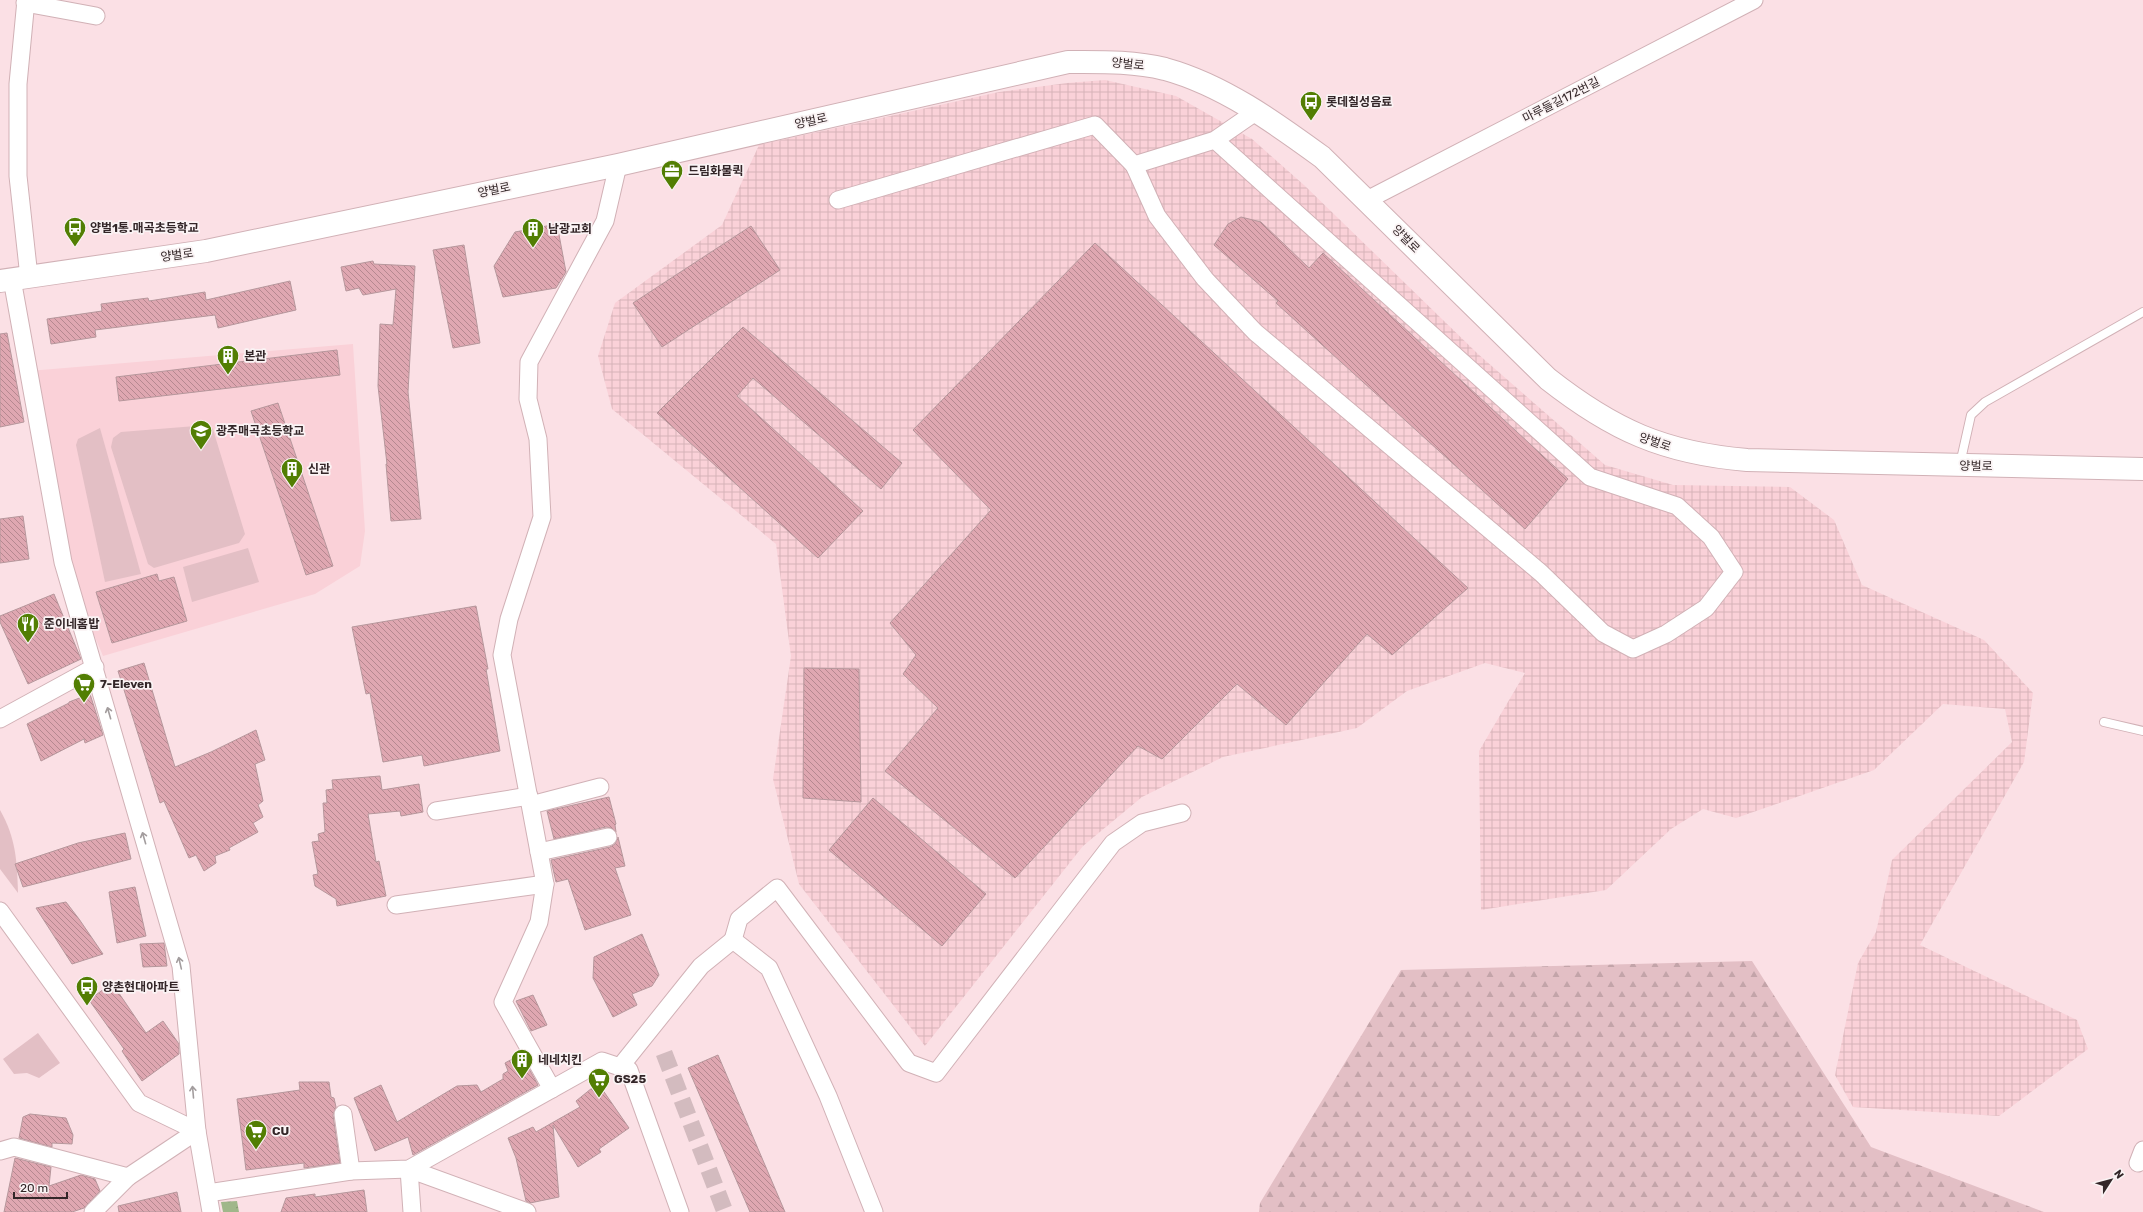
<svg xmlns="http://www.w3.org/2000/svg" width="2143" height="1212" font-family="Rubik,'Noto Sans KR',sans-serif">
<defs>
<pattern id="industrial-grid" width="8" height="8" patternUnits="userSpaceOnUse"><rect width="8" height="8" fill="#fad1d8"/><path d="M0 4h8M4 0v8" fill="none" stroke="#d7b3b9"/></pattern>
<pattern id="forest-firs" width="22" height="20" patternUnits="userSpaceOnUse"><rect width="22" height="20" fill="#e3bfc5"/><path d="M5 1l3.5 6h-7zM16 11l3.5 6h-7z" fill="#c3a4a9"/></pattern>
<pattern id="water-ripples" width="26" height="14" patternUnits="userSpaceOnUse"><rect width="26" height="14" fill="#a0b78a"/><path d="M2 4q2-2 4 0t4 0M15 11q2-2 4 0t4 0" fill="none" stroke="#839571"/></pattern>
<pattern id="building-back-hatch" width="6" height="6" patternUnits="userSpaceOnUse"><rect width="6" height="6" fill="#dfa7b1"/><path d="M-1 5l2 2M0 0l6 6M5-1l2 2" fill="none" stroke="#b58890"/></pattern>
</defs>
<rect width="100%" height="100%" fill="#fbe0e5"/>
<!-- built -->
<path fill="#fad1d8" d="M353,344L365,531L360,566L315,594L103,656L63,562L29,371Z"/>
<!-- industrial -->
<path fill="url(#industrial-grid)" d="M1105,80L1176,96L1252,139L1304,185L1478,354L1605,465L1673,485L1790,487L1834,520L1862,585L1984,640L2033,693L2024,762L1920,945L2077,1020L2088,1049L1999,1116L1853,1107L1835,1075L1858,963L1876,932L1892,860L2012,742L2005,709L1943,704L1874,770L1736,818L1703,809L1671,829L1606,890L1481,910L1479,751L1525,673L1485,663L1407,691L1357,728L1223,757L1142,797L1083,846L925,1046L799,884L773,779L791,656L776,544L612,409L598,356L615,303L722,225L759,145L999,92L1067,83Z"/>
<!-- green -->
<g fill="#e3bfc5">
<path d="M208,425L213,429L215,436L245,534L239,543L154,568L148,564L111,447L113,438L121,432Z"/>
<path d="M100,428L141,574L105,582L76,445L78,439Z"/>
<path d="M248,548L259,582L192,602L183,567Z"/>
<path d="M0,810C16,838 17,861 18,893L0,869Z"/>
<path d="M38,1033L60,1063L39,1078L27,1073L14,1074L3,1059Z"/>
</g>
<!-- forest -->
<path fill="url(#forest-firs)" d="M1752,961L1871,1147L2044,1212H1259L1260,1203L1401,970Z"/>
<!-- water -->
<path fill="url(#water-ripples)" d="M237,1201L239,1212H223L221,1202Z"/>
<!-- building -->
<g fill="url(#building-back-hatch)" stroke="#b6979c">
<path d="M1241,217L1261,222L1309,268L1323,253L1568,479L1525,529L1276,303L1278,301L1214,245L1228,224Z"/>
<path d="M557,224L566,272L556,288L503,297L494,266L515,232Z"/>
<path d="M751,226L780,270L662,347L633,303Z"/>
<path d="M1095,243L1468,588L1392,655L1367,634L1286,725L1237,684L1162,759L1138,746L1015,878L885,771L938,708L903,674L916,655L890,623L991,510L913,430Z"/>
<path d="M464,245L480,343L453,348L433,250Z"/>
<path d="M373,261L374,264L415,266L408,392L421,519L391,521L386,464H387L378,386L380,324L393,325L396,289L363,295L359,288L346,291L341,267Z"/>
<path d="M290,281L296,310L218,328L215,315L95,330L96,337L51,344L47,319L102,311L101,304L148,298L149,301L205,292L206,300Z"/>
<path d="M743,327L902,463L881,489L753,378L737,396L863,511L818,558L657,413Z"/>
<path d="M7,333L24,422L0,427V334Z"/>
<path d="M337,350L340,375L119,401L116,377Z"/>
<path d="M278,403L333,566L306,575L251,411Z"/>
<path d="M23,516L29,559L0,563V519Z"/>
<path d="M157,574L159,581L174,577L187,621L112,643L96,592Z"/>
<path d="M54,594L81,659L28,684L0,622V616Z"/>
<path d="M476,606L488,669H486L500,751L424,766L422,755L383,762L370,693L366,694L352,627Z"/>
<path d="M144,663L175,767L211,752L256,730L265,760L255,764L263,801L258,805L263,817L253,823L258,832L229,848L230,850L215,856L216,863L204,871L196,855L189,858L164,801L160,803L118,671Z"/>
<path d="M804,668L859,669L861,802L803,798Z"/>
<path d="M90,694L103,735L85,743L84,739L41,761L27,724L69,703V702Z"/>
<path d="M380,776L382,790L419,784L423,812L401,816L400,811L368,814L376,862L379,861L386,896L337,906L336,899L315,886L313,875L318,874L312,842L319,841L318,834L325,832L323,803H327L326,790L333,789L332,780Z"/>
<path d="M609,797L616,824L615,825L616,832L611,828L606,827L554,839L547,811Z"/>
<path d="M873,798L986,894L942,946L829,850Z"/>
<path d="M125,833L131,859L23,887L15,864L78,843Z"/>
<path d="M618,837L625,866L615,868L631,915L585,930L568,879L556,882L551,860L610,847L615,844Z"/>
<path d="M135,887L146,936L117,943L109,892Z"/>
<path d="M66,902L79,919L103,954L72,964L36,908Z"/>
<path d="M642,934L659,975L652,986L632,994L637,1005L613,1017L593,978L594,957Z"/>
<path d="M164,943L167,966L143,967L140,944Z"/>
<path d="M112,983L146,1033L163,1021L179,1044V1054L142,1081L122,1051L124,1049L89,1000Z"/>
<path d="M533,995L547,1025L531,1031L516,1001Z"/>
<path d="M521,1054L538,1085L413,1155L408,1137L375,1151L354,1098L381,1085L397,1122L457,1086L477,1085L481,1092L503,1079V1074L508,1071L505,1063Z"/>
<path d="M718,1055L785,1212H750L688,1068Z"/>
<path d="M299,1082H329L331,1097L334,1098L336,1107L333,1115L340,1163L304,1168V1163L246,1170L237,1099L300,1090Z"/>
<path d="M600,1086L629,1128L599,1149L601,1152L578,1167L553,1125L559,1197L530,1203L526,1201L516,1158L508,1138L533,1127L536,1132L580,1107L576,1101L592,1088Z"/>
<path d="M30,1114L66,1118L73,1135L72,1144L52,1143V1147L19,1138L23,1117Z"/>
<path d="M15,1158L51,1167L49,1186L81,1175L95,1179L100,1191L84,1208L72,1212H4Z"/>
<path d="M364,1190L367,1212H281L286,1198L315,1194V1197Z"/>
<path d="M177,1192L181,1212H119L118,1206Z"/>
</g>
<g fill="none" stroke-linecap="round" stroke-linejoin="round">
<!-- street-tunnel -->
<path stroke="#d3bbbf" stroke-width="17" stroke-dasharray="17 8" stroke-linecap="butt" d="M664,1053L725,1212"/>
<!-- lane casing -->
<g stroke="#d1b1b6" stroke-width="10">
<g id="lane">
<path d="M1960,464L1971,415L1985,402L2143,312"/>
<path d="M2104,722L2143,731"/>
</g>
</g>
<!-- street casing -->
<g stroke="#d1b1b6" stroke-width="19">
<g id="street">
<path d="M26,0L18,84V176L29,277"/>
<path d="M25,3L96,16"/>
<path d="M1215,140L1134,165L1157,216L1205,279L1255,332L1541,573L1603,633L1633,649L1666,634L1706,608L1734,572L1711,537L1677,506L1590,477L1215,140L1257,111"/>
<path d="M838,200L1095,125L1134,165"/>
<path d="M1367,200L1754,0"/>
<path d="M0,719L95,667"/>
<path d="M531,805L600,787"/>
<path d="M436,811L529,796"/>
<path d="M539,852L608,837"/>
<path d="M396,905L545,884"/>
<path d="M0,911L139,1103L197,1131L211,1212"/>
<path d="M733,940L739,919L777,888L909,1063L936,1073L1113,843L1142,823L1182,813"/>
<path d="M620,1067L701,966L733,940L769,968L828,1096L874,1212"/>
<path d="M552,1089L503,1002L539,922L545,884L502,655L509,619L542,517L538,439L528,399L529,362L605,221L618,165"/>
<path d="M343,1114L351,1171"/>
<path d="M0,1151L14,1147L128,1177L197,1131L181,966L63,562L12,279"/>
<path d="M2138,1163L2143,1150"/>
<path d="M208,1193L351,1171L409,1169L602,1061L629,1070L680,1212"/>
<path d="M93,1212L128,1177"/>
<path d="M412,1212L409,1169L527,1212"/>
</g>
</g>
<!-- secondary casing -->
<g stroke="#d1b1b6" stroke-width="24">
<path id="secondary" d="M0,281L206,251L618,165L1068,62C1100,62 1133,61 1165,69C1223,85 1274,122 1322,157L1548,379C1613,430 1664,453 1747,460L2143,469"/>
</g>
<!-- lane -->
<use href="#lane" stroke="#fff" stroke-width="8"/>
<!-- street -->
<use href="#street" stroke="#fff" stroke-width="17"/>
<!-- secondary -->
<use href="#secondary" stroke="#fff" stroke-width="22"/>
</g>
<!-- one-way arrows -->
<defs><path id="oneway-shaft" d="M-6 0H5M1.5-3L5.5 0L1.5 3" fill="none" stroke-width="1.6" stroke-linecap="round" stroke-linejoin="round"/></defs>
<g stroke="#a39d9e">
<use href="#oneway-shaft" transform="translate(109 713) rotate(-106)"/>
<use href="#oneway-shaft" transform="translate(144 838) rotate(-106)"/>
<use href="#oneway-shaft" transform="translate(180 963) rotate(-103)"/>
<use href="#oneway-shaft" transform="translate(193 1092) rotate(-95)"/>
</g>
<!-- icons -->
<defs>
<g id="bus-pin" transform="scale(1.15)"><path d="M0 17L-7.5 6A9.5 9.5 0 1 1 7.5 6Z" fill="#527e03" stroke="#faf3f4"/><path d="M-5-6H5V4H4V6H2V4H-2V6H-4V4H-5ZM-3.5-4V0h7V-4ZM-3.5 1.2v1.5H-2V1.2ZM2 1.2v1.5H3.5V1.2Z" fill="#fff"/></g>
<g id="office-pin" transform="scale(1.15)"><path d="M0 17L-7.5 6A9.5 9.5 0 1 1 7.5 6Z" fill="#527e03" stroke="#faf3f4"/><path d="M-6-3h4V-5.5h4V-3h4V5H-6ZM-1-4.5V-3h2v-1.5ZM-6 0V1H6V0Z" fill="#fff"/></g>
<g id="building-pin" transform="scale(1.15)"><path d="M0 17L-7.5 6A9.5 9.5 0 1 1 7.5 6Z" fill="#527e03" stroke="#faf3f4"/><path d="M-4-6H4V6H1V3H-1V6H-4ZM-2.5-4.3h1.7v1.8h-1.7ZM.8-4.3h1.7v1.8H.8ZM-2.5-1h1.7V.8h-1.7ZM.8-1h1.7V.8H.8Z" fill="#fff"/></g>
<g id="school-pin" transform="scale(1.15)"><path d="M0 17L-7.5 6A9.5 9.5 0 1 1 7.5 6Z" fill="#527e03" stroke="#faf3f4"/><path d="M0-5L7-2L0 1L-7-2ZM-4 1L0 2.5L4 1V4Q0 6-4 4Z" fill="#fff"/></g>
<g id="restaurant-pin" transform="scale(1.15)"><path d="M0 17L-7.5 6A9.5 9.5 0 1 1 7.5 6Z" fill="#527e03" stroke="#faf3f4"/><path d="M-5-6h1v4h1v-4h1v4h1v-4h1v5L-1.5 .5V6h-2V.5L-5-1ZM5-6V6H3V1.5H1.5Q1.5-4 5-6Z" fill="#fff"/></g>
<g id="supermarket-pin" transform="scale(1.15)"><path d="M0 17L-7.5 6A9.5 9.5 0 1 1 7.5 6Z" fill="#527e03" stroke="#faf3f4"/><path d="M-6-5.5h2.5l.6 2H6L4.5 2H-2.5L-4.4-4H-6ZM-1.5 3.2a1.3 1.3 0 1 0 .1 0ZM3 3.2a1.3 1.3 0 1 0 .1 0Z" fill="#fff"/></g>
</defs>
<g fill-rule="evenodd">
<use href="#bus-pin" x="1311" y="102"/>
<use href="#office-pin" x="672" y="171"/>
<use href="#bus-pin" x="75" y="228"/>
<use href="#building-pin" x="533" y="229"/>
<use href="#building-pin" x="228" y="356"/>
<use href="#school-pin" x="201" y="431"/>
<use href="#building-pin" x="292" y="469"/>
<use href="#restaurant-pin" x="28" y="624"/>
<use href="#supermarket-pin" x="84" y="684"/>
<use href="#bus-pin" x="87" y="987"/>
<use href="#building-pin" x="522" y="1060"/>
<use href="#supermarket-pin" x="599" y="1079"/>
<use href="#supermarket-pin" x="256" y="1131"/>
</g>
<g text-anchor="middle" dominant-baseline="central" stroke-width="3.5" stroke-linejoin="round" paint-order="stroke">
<!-- street labels -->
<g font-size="12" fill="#332628" stroke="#faf3f4">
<text transform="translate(1128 64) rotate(6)">양벌로</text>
<text transform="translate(1561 100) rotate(-27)">마루들길172번길</text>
<text transform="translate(811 121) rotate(-13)">양벌로</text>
<text transform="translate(494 190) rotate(-12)">양벌로</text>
<text transform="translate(1406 239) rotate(45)">양벌로</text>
<text transform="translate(177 255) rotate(-8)">양벌로</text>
<text transform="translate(1655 442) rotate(19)">양벌로</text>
<text transform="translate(1976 466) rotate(1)">양벌로</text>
</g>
<!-- poi labels -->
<g font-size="12" font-weight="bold" fill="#332628" stroke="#faf3f4" text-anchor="start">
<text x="1326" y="102">롯데칠성음료</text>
<text x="688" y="171">드림화물퀵</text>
<text x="90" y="228">양벌1통.매곡초등학교</text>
<text x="548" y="229">남광교회</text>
<text x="244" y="356">본관</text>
<text x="216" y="431">광주매곡초등학교</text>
<text x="308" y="469">신관</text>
<text x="44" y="624">준이네홈밥</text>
<text x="100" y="684">7-Eleven</text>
<text x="102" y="987">양촌현대아파트</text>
<text x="538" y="1060">네네치킨</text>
<text x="614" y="1079">GS25</text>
<text x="272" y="1131">CU</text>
</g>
</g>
<!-- north arrow -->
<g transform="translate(2111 1180) rotate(54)" stroke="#faf3f4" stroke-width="3" paint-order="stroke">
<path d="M0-3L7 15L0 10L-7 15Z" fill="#332628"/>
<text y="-6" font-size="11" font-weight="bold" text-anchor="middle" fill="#332628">N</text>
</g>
<!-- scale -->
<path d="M14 1192v6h53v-6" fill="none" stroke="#332628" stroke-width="2"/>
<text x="20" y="1192" font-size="12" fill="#332628" stroke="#faf3f4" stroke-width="3" paint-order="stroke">20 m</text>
</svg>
